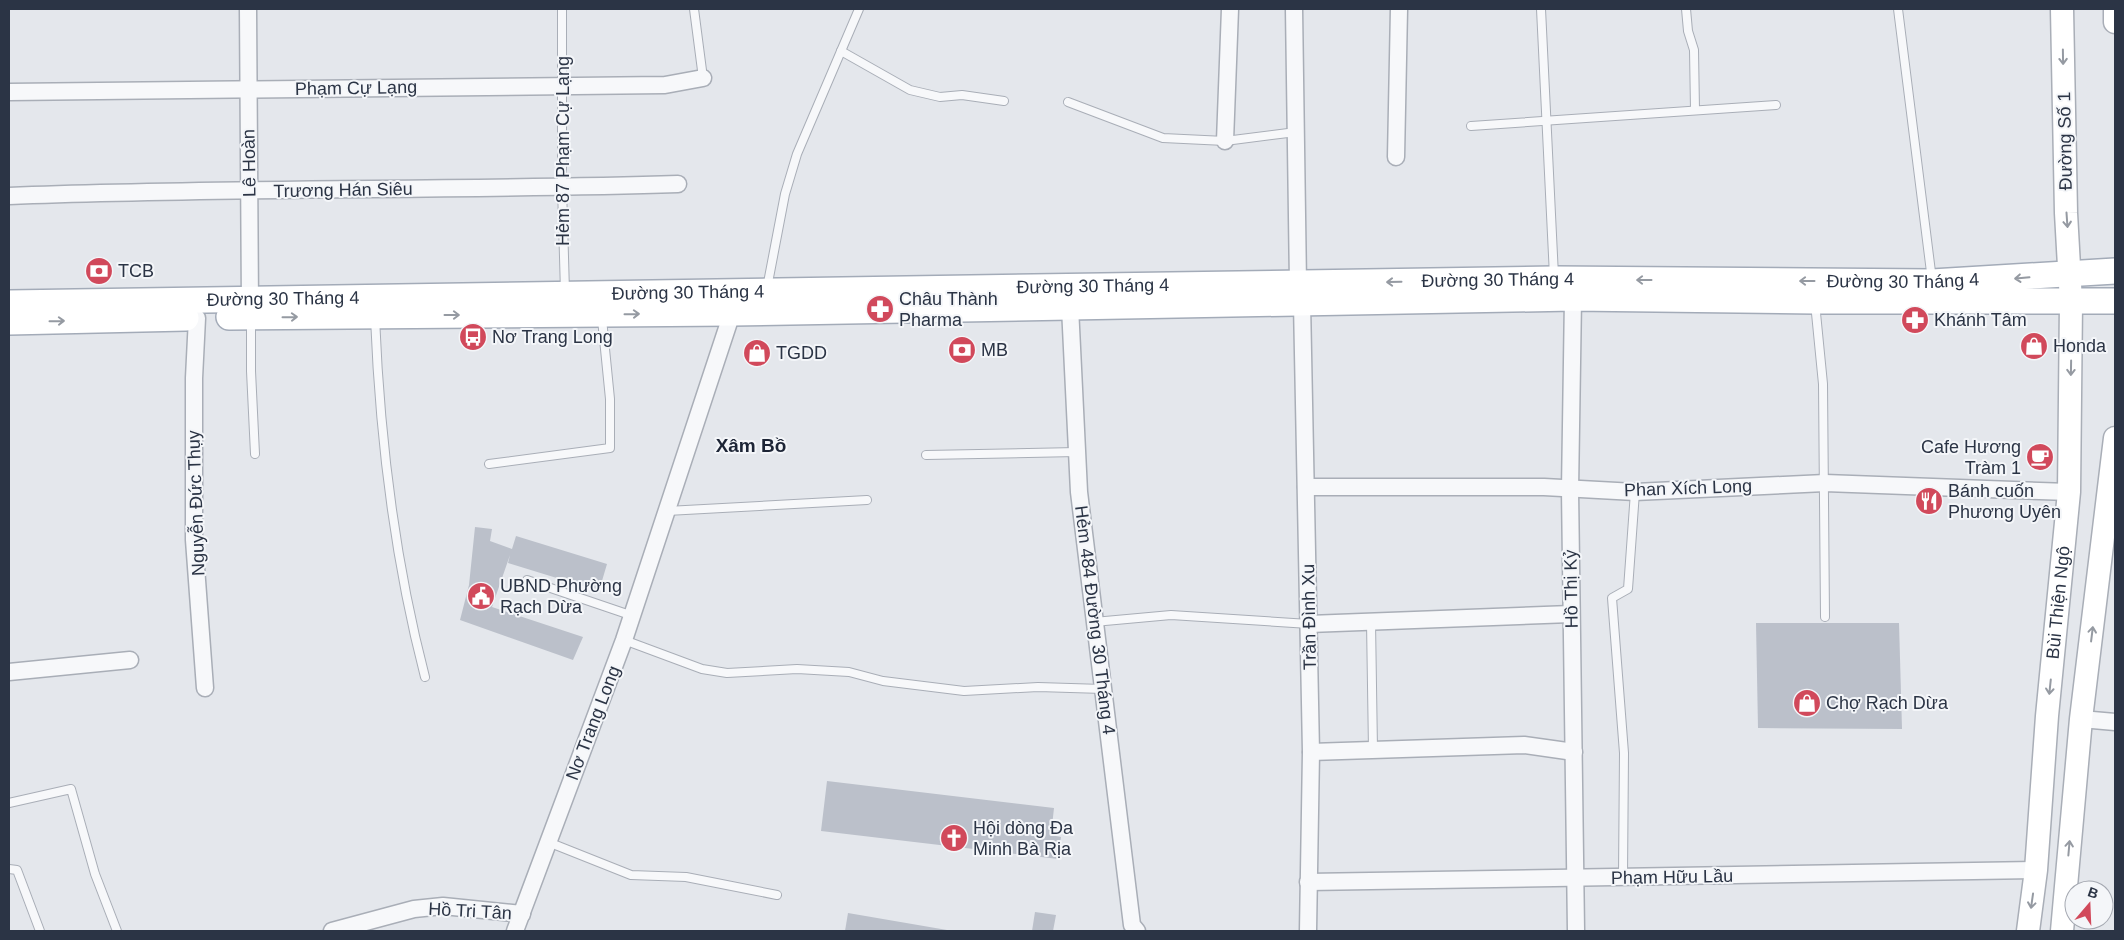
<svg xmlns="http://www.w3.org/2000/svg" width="2124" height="940" font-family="Helvetica,sans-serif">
<rect width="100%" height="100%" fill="#e4e7ec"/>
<!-- building -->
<g fill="#bbc0ca">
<path d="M475,527L492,529L490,541L512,549L516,536L607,564L599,591L508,563L510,555L492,607L583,637L573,660L460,620L469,585Z"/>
<path d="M1756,623H1899L1902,729L1758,728Z"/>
<path d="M827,781L1054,808L1051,835L1061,837L1058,859L821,831Z"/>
<path d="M1035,912L1056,915L1053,931H1032Z"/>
<path d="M848,913L947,930V931H845Z"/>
</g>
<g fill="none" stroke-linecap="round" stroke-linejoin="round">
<!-- service casing -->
<g stroke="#a9aeb7" stroke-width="10">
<g id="service">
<path d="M562,9V187L565,292"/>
<path d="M694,9L703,78"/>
<path d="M1541,9L1554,276"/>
<path d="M1686,9L1688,31L1694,50L1695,110"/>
<path d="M1898,9L1932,280"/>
<path d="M841,51L910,90L940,97L962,95L1004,101"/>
<path d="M1068,102L1163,138L1225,141L1296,132"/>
<path d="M1471,126L1776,105"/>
<path d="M767,288L785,194L797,154L859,9"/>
<path d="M1815,303L1823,384L1825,617"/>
<path d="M375,318C380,440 394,558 425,677"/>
<path d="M251,321V371L255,454"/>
<path d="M926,455L1077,452"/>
<path d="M489,464L610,448V399L602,319"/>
<path d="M667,511L867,500"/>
<path d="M527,580L633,616"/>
<path d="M1094,622L1171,615L1309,624"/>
<path d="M1371,622L1373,750"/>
<path d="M624,640L702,669L727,673L797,669L849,672L883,681L964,691L1038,687L1103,689"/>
<path d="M9,803L71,789L95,874L117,931"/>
<path d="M548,842L631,875L686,877L777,895"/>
<path d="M9,869L17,870L40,931"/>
<path d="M1623,877L1624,753L1612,598L1628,589L1635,492"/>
</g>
</g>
<!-- minor casing -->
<g stroke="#a9aeb7" stroke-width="19">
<g id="minor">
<path d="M248,9L250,307"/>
<path d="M1294,9L1298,284L1302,303L1311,752L1308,931"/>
<path d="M9,92L665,85L703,78"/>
<path d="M1225,141L1230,9"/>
<path d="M1396,157L1399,9"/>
<path d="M9,196C232,187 455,191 678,184"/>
<path d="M1573,298L1570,490L1576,931"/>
<path d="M1070,307L1079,492L1132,925L1137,931"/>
<path d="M197,318L194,378V540L205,688"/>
<path d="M1306,487H1544L1635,492L1825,483L2069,492"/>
<path d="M1309,624L1571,614"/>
<path d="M9,672L130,660"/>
<path d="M2081,719L2115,722"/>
<path d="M1311,752L1524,745L1574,752"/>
<path d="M1308,882L2036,870"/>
<path d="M332,931L414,909L443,906L522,914"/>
<path d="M515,931L624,640L732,313"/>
</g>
</g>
<!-- secondary casing -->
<g stroke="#a9aeb7" stroke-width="25">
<g id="secondary">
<path d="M2115,9V22"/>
<path id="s1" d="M2028,931L2036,870L2047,716L2069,492L2071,302L2066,213L2062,9"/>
<path d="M2062,931L2081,719L2115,438"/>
</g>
</g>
<!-- primary casing -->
<g stroke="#a3abb8" stroke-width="28">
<g id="primary">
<path id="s2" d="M9,303L1554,279L1932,282L2115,271"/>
<path d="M229,317L732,313L1573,298L1815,301H2115"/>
<path d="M9,322L186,318"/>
</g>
</g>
<!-- service -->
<use href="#service" stroke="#f7f8fa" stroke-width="8"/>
<!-- minor -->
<use href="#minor" stroke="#f7f8fa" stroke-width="16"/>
<!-- secondary -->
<use href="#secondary" stroke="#fff" stroke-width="22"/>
<!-- primary -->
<use href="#primary" stroke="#fff" stroke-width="25"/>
</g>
<!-- one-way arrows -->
<defs><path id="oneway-shaft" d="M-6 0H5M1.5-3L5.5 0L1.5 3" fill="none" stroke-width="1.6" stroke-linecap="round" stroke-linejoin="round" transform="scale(1.25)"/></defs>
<g stroke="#959aa2">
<use href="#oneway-shaft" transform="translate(2063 57) rotate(89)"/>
<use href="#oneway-shaft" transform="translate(2067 220) rotate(86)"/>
<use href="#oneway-shaft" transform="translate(2022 278) rotate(175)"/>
<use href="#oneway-shaft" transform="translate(1644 280) rotate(-180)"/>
<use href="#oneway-shaft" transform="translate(1807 281) rotate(-180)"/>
<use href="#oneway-shaft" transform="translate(1394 282) rotate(179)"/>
<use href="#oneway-shaft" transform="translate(632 314) rotate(-1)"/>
<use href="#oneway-shaft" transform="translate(452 315)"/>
<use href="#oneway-shaft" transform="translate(290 317) rotate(-1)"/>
<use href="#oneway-shaft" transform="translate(57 321) rotate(-1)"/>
<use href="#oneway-shaft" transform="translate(2071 368) rotate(91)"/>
<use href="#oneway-shaft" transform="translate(2092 634) rotate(-83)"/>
<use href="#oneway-shaft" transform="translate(2050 687) rotate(96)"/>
<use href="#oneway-shaft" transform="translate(2069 848) rotate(-85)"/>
<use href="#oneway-shaft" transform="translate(2032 901) rotate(98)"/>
</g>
<!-- icons -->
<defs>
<g id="bank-disc" transform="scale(1.4375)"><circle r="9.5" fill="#d1495b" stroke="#f4f6f9"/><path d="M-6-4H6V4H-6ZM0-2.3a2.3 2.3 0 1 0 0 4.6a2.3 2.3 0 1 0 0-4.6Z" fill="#fff"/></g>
<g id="pharmacy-disc" transform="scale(1.4375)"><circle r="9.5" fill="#d1495b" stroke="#f4f6f9"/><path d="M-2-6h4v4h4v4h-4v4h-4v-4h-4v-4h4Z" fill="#fff"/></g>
<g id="bus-disc" transform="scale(1.4375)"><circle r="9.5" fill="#d1495b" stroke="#f4f6f9"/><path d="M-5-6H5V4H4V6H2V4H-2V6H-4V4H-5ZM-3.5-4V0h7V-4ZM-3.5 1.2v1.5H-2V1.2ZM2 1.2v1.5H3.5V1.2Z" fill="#fff"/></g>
<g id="shop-disc" transform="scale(1.4375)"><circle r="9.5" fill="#d1495b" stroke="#f4f6f9"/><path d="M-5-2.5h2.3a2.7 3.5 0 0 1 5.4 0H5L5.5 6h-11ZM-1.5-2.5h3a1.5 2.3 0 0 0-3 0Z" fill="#fff"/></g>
<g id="cafe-disc" transform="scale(1.4375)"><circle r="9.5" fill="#d1495b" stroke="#f4f6f9"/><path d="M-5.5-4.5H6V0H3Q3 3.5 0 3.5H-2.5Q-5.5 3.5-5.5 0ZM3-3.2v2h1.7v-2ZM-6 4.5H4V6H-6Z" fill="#fff"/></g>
<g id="restaurant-disc" transform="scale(1.4375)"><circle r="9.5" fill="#d1495b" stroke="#f4f6f9"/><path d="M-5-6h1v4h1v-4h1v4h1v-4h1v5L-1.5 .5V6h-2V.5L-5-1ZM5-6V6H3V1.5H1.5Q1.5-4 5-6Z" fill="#fff"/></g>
<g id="civic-disc" transform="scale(1.4375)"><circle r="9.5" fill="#d1495b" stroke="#f4f6f9"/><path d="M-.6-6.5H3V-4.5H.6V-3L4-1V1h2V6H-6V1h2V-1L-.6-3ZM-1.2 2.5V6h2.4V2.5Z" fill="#fff"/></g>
<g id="church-disc" transform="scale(1.4375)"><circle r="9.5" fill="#d1495b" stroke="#f4f6f9"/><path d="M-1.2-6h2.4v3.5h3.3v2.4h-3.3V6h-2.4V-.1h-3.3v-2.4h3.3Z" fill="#fff"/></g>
</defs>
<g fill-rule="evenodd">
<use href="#bank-disc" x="99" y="271"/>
<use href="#pharmacy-disc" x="880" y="309"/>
<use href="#pharmacy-disc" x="1915" y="320"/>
<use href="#bus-disc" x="473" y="337"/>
<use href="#shop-disc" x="2034" y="346"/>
<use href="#bank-disc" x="962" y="350"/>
<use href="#shop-disc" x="757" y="353"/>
<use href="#cafe-disc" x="2040" y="457"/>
<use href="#restaurant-disc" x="1929" y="501"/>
<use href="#civic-disc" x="481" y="596"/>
<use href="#shop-disc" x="1807" y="703"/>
<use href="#church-disc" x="954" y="838"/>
</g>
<g text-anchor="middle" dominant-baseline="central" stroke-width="4" stroke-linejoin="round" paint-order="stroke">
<!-- street labels -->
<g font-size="18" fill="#2b3445" stroke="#f4f6f9">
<text transform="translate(356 88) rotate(-1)">Phạm Cự Lạng</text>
<text transform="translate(2065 141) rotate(-91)">Đường Số 1</text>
<text transform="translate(563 151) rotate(-90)">Hẻm 87 Phạm Cự Lạng</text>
<text transform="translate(249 163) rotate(-91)">Lê Hoàn</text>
<text transform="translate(343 190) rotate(-1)">Trương Hán Siêu</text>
<text stroke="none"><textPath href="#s2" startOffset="1894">Đường 30 Tháng 4</textPath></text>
<text stroke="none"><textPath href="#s2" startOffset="1489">Đường 30 Tháng 4</textPath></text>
<text stroke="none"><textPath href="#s2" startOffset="1084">Đường 30 Tháng 4</textPath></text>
<text stroke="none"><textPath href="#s2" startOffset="679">Đường 30 Tháng 4</textPath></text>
<text stroke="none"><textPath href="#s2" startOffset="274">Đường 30 Tháng 4</textPath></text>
<text transform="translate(1688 488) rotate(-2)">Phan Xích Long</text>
<text transform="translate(196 503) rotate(-92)">Nguyễn Đức Thụy</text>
<text transform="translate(1571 589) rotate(-91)">Hồ Thị Kỷ</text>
<text stroke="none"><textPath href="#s1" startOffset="330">Bùi Thiện Ngộ</textPath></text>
<text transform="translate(1309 617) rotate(-91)">Trần Đình Xu</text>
<text transform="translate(1095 620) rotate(83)">Hẻm 484 Đường 30 Tháng 4</text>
<text transform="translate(593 723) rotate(-69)">Nơ Trang Long</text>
<text transform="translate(1672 877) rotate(-1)">Phạm Hữu Lầu</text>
<text transform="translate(470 911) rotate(3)">Hồ Tri Tân</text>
</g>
<!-- poi labels -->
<g font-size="18" fill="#2b3445" stroke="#f4f6f9" text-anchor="start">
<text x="118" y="271">TCB</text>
<text x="899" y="299">Châu Thành<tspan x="899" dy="21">Pharma</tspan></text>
<text x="1934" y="320">Khánh Tâm</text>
<text x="492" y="337">Nơ Trang Long</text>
<text x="2053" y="346">Honda</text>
<text x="981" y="350">MB</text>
<text x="776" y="353">TGDD</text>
<text x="2021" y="447" text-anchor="end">Cafe Hương<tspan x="2021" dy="21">Tràm 1</tspan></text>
<text x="1948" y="491">Bánh cuốn<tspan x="1948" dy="21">Phương Uyên</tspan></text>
<text x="500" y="586">UBND Phường<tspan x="500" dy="21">Rạch Dừa</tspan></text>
<text x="1826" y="703">Chợ Rạch Dừa</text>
<text x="973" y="828">Hội dòng Đa<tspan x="973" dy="21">Minh Bà Rịa</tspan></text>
</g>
<!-- neighbourhood labels -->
<g font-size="19" font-weight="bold" fill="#1d2536" stroke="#f4f6f9">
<text x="751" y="445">Xâm Bồ</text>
</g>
</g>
<!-- border -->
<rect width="2124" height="940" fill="none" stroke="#2b3445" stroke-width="20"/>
<!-- north arrow -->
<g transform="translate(2089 905) rotate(19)"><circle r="24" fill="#f4f6f9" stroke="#a4a8b1"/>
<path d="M0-4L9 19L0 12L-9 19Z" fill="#d1495b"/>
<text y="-8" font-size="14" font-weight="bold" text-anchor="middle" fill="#2b3445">B</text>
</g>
</svg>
